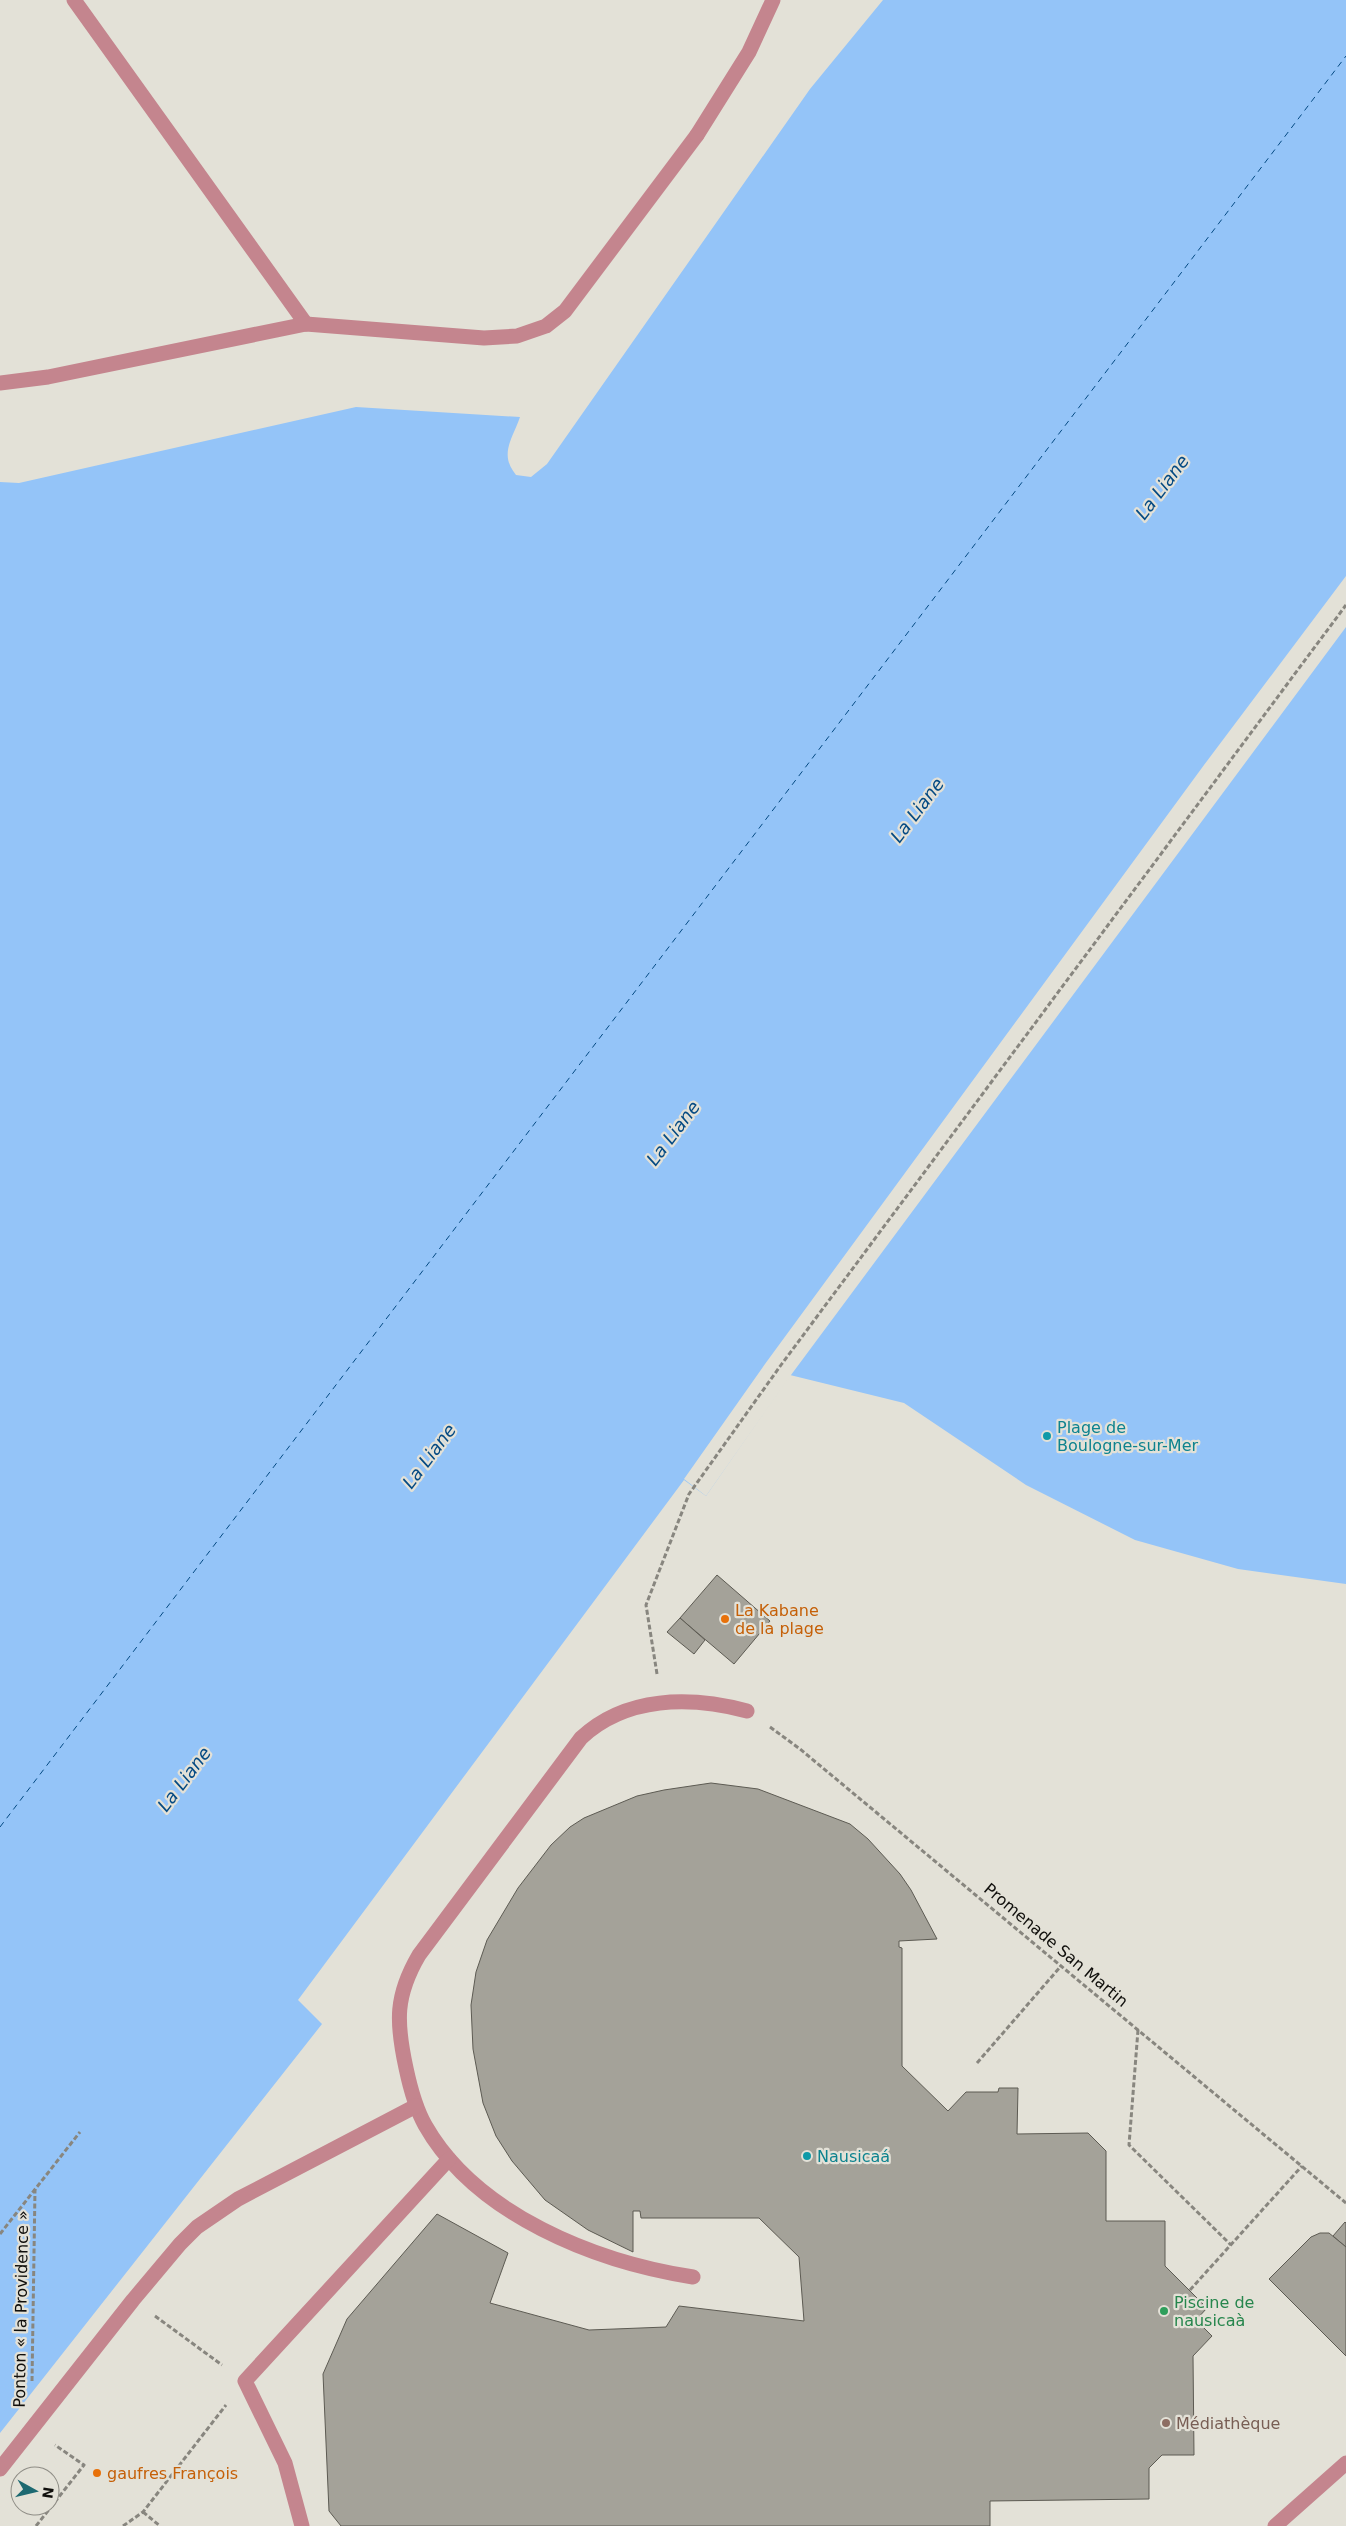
<svg xmlns="http://www.w3.org/2000/svg" width="1346" height="2526" font-family="'DejaVu Sans',sans-serif">
<rect width="100%" height="100%" fill="#e3e1d7"/>
<!-- water -->
<path fill="#94c4f8" d="M883,0H1346V1584L1238,1569L1135,1540L1026,1485L904,1403L790,1375L706,1496L684,1480L298,2000L322,2024L0,2433V482L19,483L356,407L520,417C512,440 499,454 516,475L531,477L547,464L810,89Z"/>
<!-- pier -->
<path fill="#e3e1d7" d="M1346,576V627L791,1375L706,1496L684,1479L765,1364L1204,765Z"/>
<g fill="none" stroke-linecap="round" stroke-linejoin="round">
<!-- ferry -->
<path stroke="#044a83" stroke-width="1" stroke-dasharray="6 5" stroke-linecap="butt" d="M0,1827L1346,56"/>
</g>
<!-- building -->
<g fill="#a4a299" stroke="#5d5b53">
<path d="M717,1575L770,1621L734,1664L680,1618Z"/>
<path d="M680,1618L705,1640L694,1654L667,1632Z"/>
<path d="M711,1783L758,1789L850,1824L868,1839L900,1874L911,1890L937,1939L899,1941V1947L902,1948V2066L948,2111L966,2092H998L999,2088H1018L1017,2134L1088,2133L1106,2151V2221H1165V2266L1207,2308L1196,2320L1212,2336L1193,2356L1194,2455H1162L1149,2468V2499L990,2501V2526H341L329,2511L323,2374L347,2319L437,2214L508,2253L490,2303L589,2330L666,2327L679,2306L804,2321L799,2257L759,2218H641L640,2211H633V2252L588,2230L545,2200L512,2161L496,2136L483,2103L473,2049L471,2005L476,1972L487,1940L518,1888L551,1845L570,1827L584,1818L637,1796L664,1790Z"/>
<path d="M1345,2222L1346,2223V2247L1333,2236Z"/>
<path d="M1320,2233H1329L1346,2247V2356L1269,2279L1311,2237Z"/>
</g>
<g fill="none" stroke-linecap="round" stroke-linejoin="round">
<!-- path -->
<g stroke="#88867f" stroke-width="3" stroke-dasharray="5 2.5" stroke-linecap="butt">
<path d="M657,1674L646,1605L689,1494L781,1365L1346,605"/>
<path d="M770,1727L800,1749L1346,2203"/>
<path d="M1138,2030L1129,2145L1231,2245"/>
<path d="M977,2063L1061,1966"/>
<path d="M0,2234L80,2132"/>
<path d="M1190,2290L1302,2166"/>
<path d="M155,2316L222,2365"/>
<path d="M32,2381L35,2189"/>
<path d="M143,2512L160,2526"/>
<path d="M36,2526L84,2465L55,2445"/>
<path d="M123,2526L143,2512L226,2405"/>
</g>
<!-- lane -->
<g stroke="#c4858e" stroke-width="15">
<path d="M74,0L306,324"/>
<path d="M0,383L48,377L306,324L484,338L517,336L546,326L565,311L697,135"/>
<path d="M693,2277C596,2262 476,2215 425,2125C415,2107 410,2087 406,2068C396,2022 395,1996 419,1955L581,1738C626,1696 690,1696 747,1711"/>
</g>
<!-- street -->
<g stroke="#c4858e" stroke-width="15">
<path d="M697,135L749,52L773,0"/>
<path d="M0,2469L133,2300L180,2244L197,2227L238,2199L416,2106"/>
<path d="M302,2526L285,2463L245,2381L449,2159"/>
<path d="M1275,2526L1346,2463"/>
</g>
</g>
<!-- markers -->
<g fill="#0f9aa8" stroke="#e3e1d7" stroke-width="2">
<circle cx="1047" cy="1436" r="5"/>
<circle cx="807" cy="2156" r="5"/>
</g>
<g fill="#e8710a" stroke="#e3e1d7" stroke-width="2">
<circle cx="725" cy="1619" r="5"/>
<circle cx="97" cy="2473" r="5"/>
</g>
<circle fill="#2e9e5b" stroke="#e3e1d7" stroke-width="2" cx="1164" cy="2311" r="5"/>
<circle fill="#8d6e63" stroke="#e3e1d7" stroke-width="2" cx="1166" cy="2423" r="5"/>
<g text-anchor="middle" dominant-baseline="central" stroke-width="4.5" stroke-linejoin="round" paint-order="stroke">
<!-- culture labels -->
<g font-size="16" fill="#0d838f" stroke="#e3e1d7" text-anchor="start">
<text x="1057" y="1427">Plage de<tspan x="1057" dy="18">Boulogne-sur-Mer</tspan></text>
<text x="817" y="2156">Nausicaá</text>
</g>
<!-- food labels -->
<g font-size="16" fill="#c56008" stroke="#e3e1d7" text-anchor="start">
<text x="735" y="1610">La Kabane<tspan x="735" dy="18">de la plage</tspan></text>
<text x="107" y="2473">gaufres François</text>
</g>
<!-- street labels -->
<g font-size="16" fill="#100f0c" stroke="#e3e1d7">
<text transform="translate(1056 1945) rotate(40)">Promenade San Martin</text>
<text transform="translate(21 2309) rotate(-89)">Ponton « la Providence »</text>
</g>
<!-- leisure labels -->
<g font-size="16" fill="#27864d" stroke="#e3e1d7" text-anchor="start">
<text x="1174" y="2302">Piscine de<tspan x="1174" dy="18">nausicaà</tspan></text>
</g>
<!-- education labels -->
<g font-size="16" fill="#785e54" stroke="#e3e1d7" text-anchor="start">
<text x="1176" y="2423">Médiathèque</text>
</g>
<!-- water labels -->
<g font-size="18" font-style="italic" fill="#044a83" stroke="#e3e1d7">
<text transform="translate(1162 487) rotate(-53)">La Liane</text>
<text transform="translate(917 810) rotate(-53)">La Liane</text>
<text transform="translate(673 1133) rotate(-53)">La Liane</text>
<text transform="translate(429 1456) rotate(-53)">La Liane</text>
<text transform="translate(184 1779) rotate(-53)">La Liane</text>
</g>
</g>
<!-- north arrow -->
<g transform="translate(35 2491) rotate(98)"><circle r="24" fill="#e3e1d7" stroke="#8f8d86"/>
<path d="M0-4L9 19L0 12L-9 19Z" fill="#1d6971"/>
<text y="-8" font-size="14" font-weight="bold" text-anchor="middle" fill="#100f0c">N</text>
</g>
</svg>
